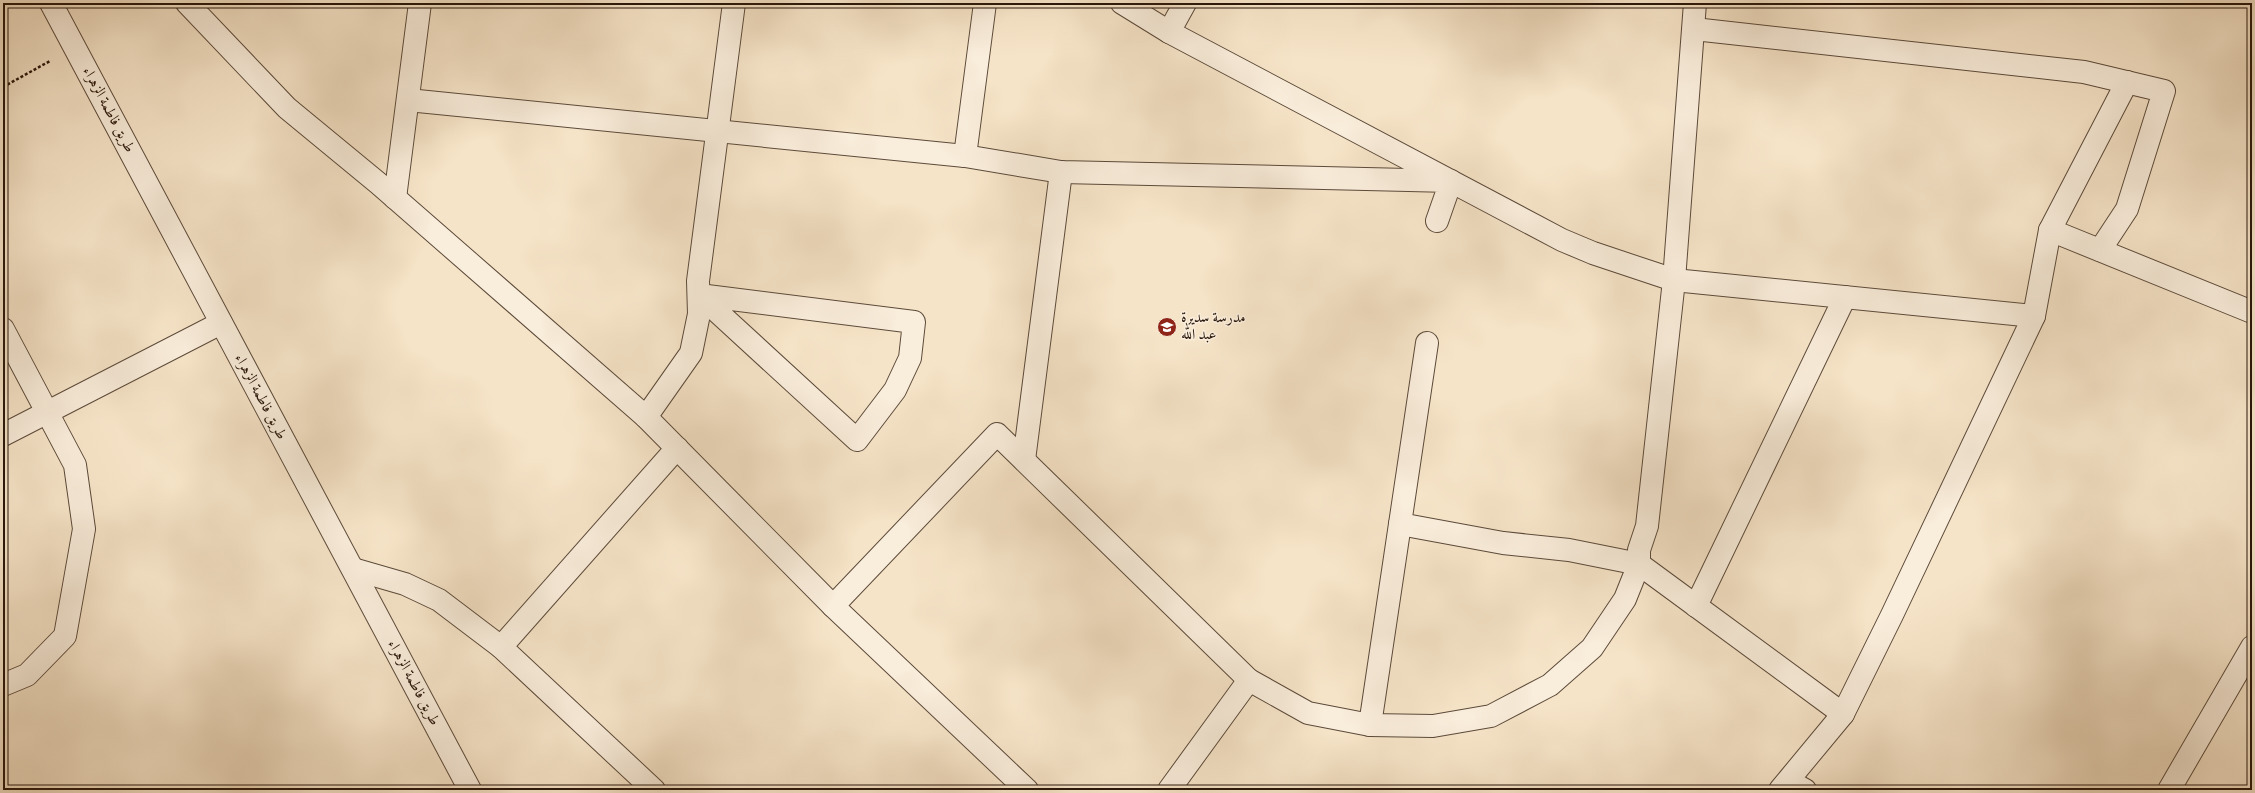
<svg xmlns="http://www.w3.org/2000/svg" width="2255" height="793" font-family="'Sorts Mill Goudy',Amiri,serif">
<rect width="100%" height="100%" fill="#f6e4c8"/>
<filter id="stains"><feTurbulence type="fractalNoise" baseFrequency=".005" numOctaves="4"/><feColorMatrix values="0 0 0 0 .2 0 0 0 0 .09 0 0 0 0 .02 0 0 0 .5 -.17"/></filter>
<radialGradient id="worn" r=".72"><stop offset=".6" stop-color="#630" stop-opacity="0"/><stop offset="1" stop-color="#630" stop-opacity=".3"/></radialGradient>
<g fill="none" stroke-linecap="round" stroke-linejoin="round">
<!-- minor casing -->
<g stroke="#5c4a3a" stroke-width="24">
<g id="minor">
<path d="M51,3L470,790"/>
<path d="M187,3L287,108L378,183L646,417L833,606L1027,790"/>
<path d="M1122,3L1169,32L1562,240L1593,253L1674,280L2034,316"/>
<path d="M1694,29L2084,72L2164,91L2127,209L2100,250"/>
<path d="M1169,32L1185,3"/>
<path d="M408,100L965,156L1061,172L1451,181L1437,221"/>
<path d="M965,156L985,3"/>
<path d="M395,198L420,3"/>
<path d="M2050,230L2252,312"/>
<path d="M699,295L914,322L910,358L895,390L857,440Z"/>
<path d="M3,329L75,465L84,529L65,636L27,675L3,685"/>
<path d="M646,417L691,353L699,314L698,281L734,3"/>
<path d="M3,435L221,323"/>
<path d="M1024,460L1061,172"/>
<path d="M1400,524L1503,543L1569,550L1639,564L1843,714"/>
<path d="M353,569L405,584L439,600L501,647L654,790"/>
<path d="M833,606L997,434L1249,680L1308,713L1370,725L1433,726L1491,716L1550,685L1592,648L1625,599L1639,564V550L1647,526L1674,280L1695,3"/>
<path d="M1696,606L1845,297"/>
<path d="M501,647L677,448"/>
<path d="M1370,725L1427,343"/>
<path d="M1789,781L1805,790"/>
<path d="M1169,790L1249,680"/>
<path d="M1780,790L1843,714L1892,615L2034,316L2050,230L2127,82"/>
<path d="M2169,790L2252,647"/>
</g>
</g>
<!-- path -->
<path stroke="#28160a" stroke-width="2.5" stroke-dasharray="3 2" stroke-linecap="butt" d="M3,87L50,61"/>
<!-- minor -->
<use href="#minor" stroke="#f9eddb" stroke-width="22"/>
</g>
<!-- icons -->
<defs>
<g id="school-disc" transform="scale(1)"><circle r="9.5" fill="#8f2418" stroke="#f9eddb"/><path d="M0-5L7-2L0 1L-7-2ZM-4 1L0 2.5L4 1V4Q0 6-4 4Z" fill="#fff"/></g>
</defs>
<g fill-rule="evenodd">
<use href="#school-disc" x="1167" y="327"/>
</g>
<g text-anchor="middle" dominant-baseline="central" stroke-width="3" stroke-linejoin="round" paint-order="stroke">
<!-- street labels -->
<g font-size="15" fill="#28160a" stroke="#f9eddb">
<text transform="translate(108 110) rotate(62)">طريق فاطمة الزهراء</text>
<text transform="translate(260 397) rotate(62)">طريق فاطمة الزهراء</text>
<text transform="translate(413 683) rotate(62)">طريق فاطمة الزهراء</text>
</g>
<!-- poi labels -->
<g font-size="15" fill="#28160a" stroke="#f9eddb" text-anchor="start">
<text x="1181" y="318">مدرسة سديرة<tspan x="1181" dy="17">عبد الله</tspan></text>
</g>
</g>
<!-- margin -->
<rect width="2255" height="793" fill="none" stroke="#f6e4c8" stroke-width="16"/>
<rect x="4" y="4" width="2247" height="785" fill="none" stroke="#28160a" stroke-width="2"/>
<rect x="8" y="8" width="2239" height="777" fill="none" stroke="#28160a"/>
<rect width="100%" height="100%" filter="url(#stains)"/>
<rect width="100%" height="100%" fill="url(#worn)"/>
</svg>
